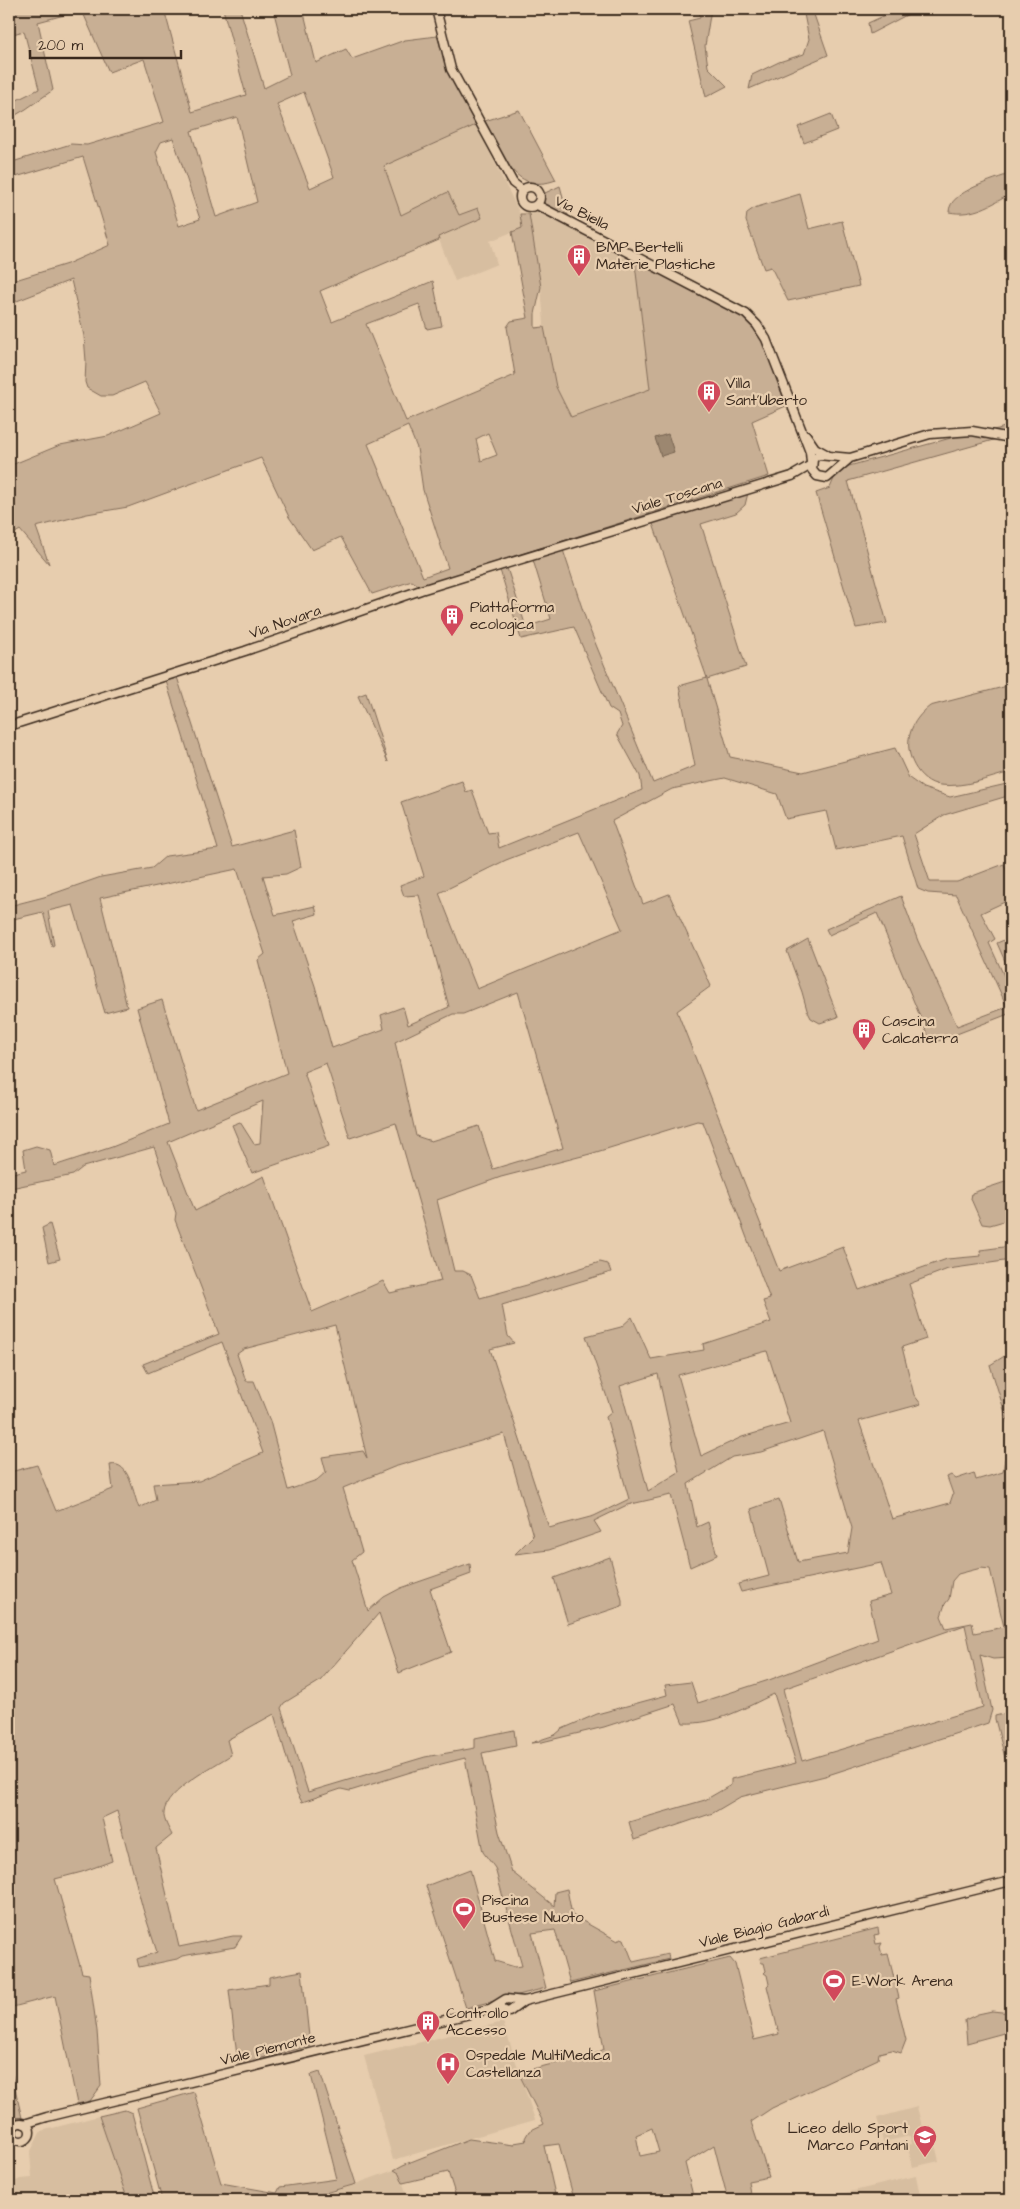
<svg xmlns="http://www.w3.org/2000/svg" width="1020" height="2209" font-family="'Architects Daughter',sans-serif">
<rect width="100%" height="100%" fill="#e7cdae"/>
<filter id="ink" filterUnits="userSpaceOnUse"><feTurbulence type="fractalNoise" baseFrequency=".02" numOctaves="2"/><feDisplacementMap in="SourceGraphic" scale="10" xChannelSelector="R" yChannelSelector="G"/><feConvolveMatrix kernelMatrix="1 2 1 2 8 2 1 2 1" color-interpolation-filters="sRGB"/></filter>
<g filter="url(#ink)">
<!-- built -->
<g fill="#d7bea0">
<path d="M476,125L520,214L522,228L490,241L497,264L455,281L438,237L482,218L478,208L459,215L448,192L401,215L384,165Z"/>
<path d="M537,211L615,250V253L635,264L650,389L571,417L556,387L545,336L541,287L529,214Z"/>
<path d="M503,2022L535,2120L393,2160L364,2056Z"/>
<path d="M917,2107L926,2142L934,2140L939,2161L913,2167L907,2145L912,2144L910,2136L883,2142L877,2118Z"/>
<path d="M99,2116L127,2197L150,2198V2200H9V2185L20,2179L32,2178L30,2153L41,2131Z"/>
<path d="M394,2170L399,2173L409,2200H324L325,2195Z"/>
<path d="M916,2176L921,2200H834L833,2196Z"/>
</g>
<!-- green -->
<g fill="#c8af94" stroke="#826c59" fill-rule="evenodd">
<path d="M21,9H164L192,112L246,95L223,9H240L264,88L290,75L273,9H303L316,63L346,49L352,59L405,40L437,36L449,71L476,125L384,166L401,215L448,192L459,215L478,208L482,218L438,237L439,240L320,291L332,322L433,281L442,326L427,329L419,304L366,324L406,421L515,375L507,327L511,321L528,318L512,232L522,228L520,214H529L541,287L535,314V328L544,327L556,387L571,417L650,389L635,264L628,260L627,252L745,316C767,341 775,374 786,406L752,421L769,476L420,586L412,581L372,594L341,537L312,550L289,517L261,458L128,507L87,514L36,527L49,564L20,530L9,537V466L60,445L108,436L161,413L145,382L112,396H101L87,388L85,382L86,361L84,336L71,280L9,304V282L67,264L110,245L83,157L9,179V163L71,144L87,145L164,122L144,59L109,72L84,15L83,10L38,22L53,90L26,109L9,119V104L39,89L24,31L9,35V12ZM304,92L334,177L310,188L277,104ZM237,117L257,202L216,217L191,131ZM173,138L200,219L179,226L156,152L161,142ZM408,426L417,448L423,490L448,568L423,577L368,444ZM488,433L497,455L481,461L476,439Z"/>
<path d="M699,9H711L705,46L708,67L727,86L706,97L688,21L700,18Z"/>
<path d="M803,9H812L828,55L749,89L752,75L779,62L804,54L809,39Z"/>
<path d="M899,9H918L870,34L868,23Z"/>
<path d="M519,110L556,180C513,196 501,151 485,121Z"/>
<path d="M831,114L837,130L804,143L798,127Z"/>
<path d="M1011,173V194C992,204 973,217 949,212C949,191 995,180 1011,173Z"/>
<path d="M560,186L569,219L543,204L545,193Z"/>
<path d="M800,194L809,229L842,221L859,286L788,301L771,267L764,269L746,221L747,213L754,208Z"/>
<path d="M1011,425V435L848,481L887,623L856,628L816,493L830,488L838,469L958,436L998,429Z"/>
<path d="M748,493L745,505L736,513L701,524L746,667L707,679L730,757L803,772L895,748L909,778L923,788L950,797L1011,783V795L944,815L914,834L930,882H957L1004,864L1011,882V899L981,913L995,939L989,943L1011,991V1013L936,1042L934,1036L929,1038L877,913L829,935L826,929L901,896L918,941L957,1026L1007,1007L956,895L928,893L918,889L902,836L836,850L826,811L786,819L777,794L725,778L672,789L612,821L643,904L669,894L711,986L677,1011L779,1271L843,1247L859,1290L947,1259L981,1256L980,1250L1011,1246V1260L948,1269L909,1284L926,1339L902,1347L914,1395L921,1404L859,1421L892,1519L950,1503L953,1494L947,1477L951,1475L956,1479L974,1473L976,1480L1003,1472L1005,1459L1011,1458V1658L993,1659L980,1655L992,1710L988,1723L825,1776L740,1797L713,1813L634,1840L629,1822L705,1800L731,1785V1779L796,1763L774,1694C744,1708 717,1725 683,1723L675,1704L604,1727L542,1742L531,1743L555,1735L562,1729L597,1714L667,1695L665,1685L691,1682L698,1703L769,1680L878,1639L869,1601L891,1595L881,1563L741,1592L738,1584L769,1576L751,1509L779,1499L798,1562L848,1553L852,1528L823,1431L761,1452L732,1457L688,1484L697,1527L708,1522L717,1555L690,1567L671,1495L627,1505L594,1521L601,1532L549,1550L515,1554L533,1536L504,1434L394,1467L343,1488L362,1552L352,1560L368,1611L384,1597L401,1588L470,1564L471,1574L430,1589L451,1652L399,1673L379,1613L320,1681L284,1703L281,1708L308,1792L425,1757L475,1748V1738L514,1730L516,1746L482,1753L499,1832L512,1872L554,1906L555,1892L567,1889L572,1915L618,1941L620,1938L624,1939L633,1962L668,1954L669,1959L570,1983L555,1930L532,1933L546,1988L466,2008L426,1886L470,1869L495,1961L515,1967L522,1966L498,1879L495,1868L483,1852L465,1758L414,1771L350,1791L341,1789L302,1802L297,1793L274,1714L227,1740L231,1755C214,1766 165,1791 164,1813C163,1819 169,1829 172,1835L156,1848L179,1947L233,1936H242L235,1947L182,1956L177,1959L139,1967L137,1959L157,1952L143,1909L117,1811L102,1818L112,1861L82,1872L55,1879L82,1973L89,1974L97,2031L101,2086L90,2101L77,2104L55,1996L9,2008V1469L10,1472L37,1465L56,1511L113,1489L110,1465C130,1460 133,1495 139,1508L156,1500L153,1484L199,1481L263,1453L222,1342L148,1373L143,1364L219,1334L175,1220L176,1213L154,1147L83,1167L73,1175L11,1188L9,1174L26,1170L23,1150L36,1146L50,1150L54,1166L112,1147L169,1124L137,1008L162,1000L196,1110L287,1073L258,960L265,954L237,869L100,898L127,1007L105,1013L73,905L48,911L54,945L52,946L43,912L9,920V906L44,897L101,877L152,868L166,856L218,849L166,681L177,677L232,847L294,830L301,867L286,874L263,876L275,915L315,906L317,914L293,921L315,986L332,1048L384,1029L381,1015L403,1007L408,1025L449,1007L419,895L404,896L400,885L424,876L401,802L462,781L466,792L472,790L488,833L496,832L499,848L642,790L640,776L617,734L622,726L618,714L609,708L574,627L521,639L500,570L507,568L526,627L551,619L533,560L563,550L587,623L653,783L695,766L679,686L707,678L652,521ZM579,832L622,929L477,989L439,893L506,860ZM518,992L563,1148L493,1169L479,1126L431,1141L416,1136L395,1042L453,1014H463ZM326,1063L350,1138L396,1123L441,1281L390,1293L383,1281L312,1312L264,1176L195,1211L168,1142L263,1101L260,1143L254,1144L240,1122L232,1125L252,1173L329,1146L304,1072ZM697,1121L703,1122L770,1299L763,1301L771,1322L703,1344L704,1350L651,1359L632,1317L621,1327L586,1336L612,1412L606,1417L629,1499L594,1516L549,1528L490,1349L514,1343L508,1336L502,1305L611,1272L608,1264L600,1262L527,1285L480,1298L471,1275L463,1271H454L437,1200L501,1177L590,1154ZM335,1325L367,1458L363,1451L322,1457L326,1472L317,1480L288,1490L270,1421L254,1381H246L237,1354L244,1349ZM767,1351L790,1423L742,1437L701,1456L678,1375ZM658,1374L679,1472L648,1491L620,1386ZM981,1568L990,1569L1004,1627L974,1633L972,1623L946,1628L941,1616L945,1604L949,1599L952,1581L958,1574ZM965,1625L983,1707L802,1761L783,1689Z"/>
<path d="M1011,685V772C988,778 964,788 940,785C918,782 904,754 910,734C913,722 921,713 930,706Z"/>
<path d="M366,693L388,762L358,696Z"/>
<path d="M1011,937V975L997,943Z"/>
<path d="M808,939L838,1017L820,1023L811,1018L807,1010L802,992L787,951Z"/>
<path d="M1011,1180V1219L990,1225L982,1224L971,1199L972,1193Z"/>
<path d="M50,1224L60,1259L49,1262L42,1228Z"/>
<path d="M1011,1352V1432L990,1365Z"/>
<path d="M610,1557L622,1600V1606L568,1624L554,1578Z"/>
<path d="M1011,1712V1781L995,1719V1716Z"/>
<path d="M878,1928L879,1934L874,1935L876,1944L882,1943L880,1947L882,1955L888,1954L899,1998L896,1999L906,2040L901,2053L892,2050L879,2053L878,2059L772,2108L751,2122L769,2177L748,2181L751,2200H728L714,2145L685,2163L694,2200H457L448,2172L403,2183L399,2173L394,2170L403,2165L469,2139L514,2145V2143L526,2141L525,2138L529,2131L544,2124L521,2078L520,2072L597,2053L604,2049L594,1991L730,1958L735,1964L754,2040L779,2034L767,1986L769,1984L767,1975L764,1973L766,1971L764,1963H761L760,1958ZM652,2128L659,2152L640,2156L636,2135ZM559,2144L574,2199L573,2200L565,2197L556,2199L544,2146Z"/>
<path d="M302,1971L310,2046L238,2064L229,1990L269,1984V1977Z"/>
<path d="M992,2011L1011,2013V2031L967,2043L965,2020L978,2014Z"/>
<path d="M9,2063L22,2118L9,2117Z"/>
<path d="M320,2072L356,2184L301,2200H254L223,2193L225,2200H162L137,2108L194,2092L221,2183L277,2193L280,2187L337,2179L311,2075Z"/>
<path d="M125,2110L132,2113L154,2196L127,2198L99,2116Z"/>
</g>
<!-- water -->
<path fill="#9c8770" stroke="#75624f" d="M668,434L674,452L661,456L655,438Z"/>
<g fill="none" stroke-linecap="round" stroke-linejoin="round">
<!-- minor casing -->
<g stroke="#3b2a1e" stroke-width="11">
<g id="minor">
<path d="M436,9L451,69L513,183L522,190"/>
<circle cx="530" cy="197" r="10"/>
<path d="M537,205L746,314L757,325L766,339L810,452L811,463"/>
<path d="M806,435L815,448L826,454"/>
<path d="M850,458L818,455L813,459L812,470L817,476L827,478L850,458L930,434L972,431L1011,438"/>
<path d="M9,726L245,651L421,590L792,476L811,465"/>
<path d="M501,2006L504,2011L509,2012L524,2001"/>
<path d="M490,2009L506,1999L524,2001L1011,1881"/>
<circle cx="21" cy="2132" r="9"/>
<path d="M24,2124L47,2117L490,2009L503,2010"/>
</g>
</g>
<!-- minor -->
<use href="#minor" stroke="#e7cdae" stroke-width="8"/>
</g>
</g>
<!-- icons -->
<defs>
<g id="building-pin" transform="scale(1.25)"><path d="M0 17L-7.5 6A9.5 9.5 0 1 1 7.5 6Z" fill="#d1495b" stroke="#e7cdae"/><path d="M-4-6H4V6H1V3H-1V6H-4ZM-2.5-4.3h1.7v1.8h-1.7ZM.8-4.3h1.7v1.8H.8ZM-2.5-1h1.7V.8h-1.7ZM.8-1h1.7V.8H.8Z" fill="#fff"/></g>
<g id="stadium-pin" transform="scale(1.25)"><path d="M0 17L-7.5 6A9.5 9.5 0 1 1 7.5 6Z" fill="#d1495b" stroke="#e7cdae"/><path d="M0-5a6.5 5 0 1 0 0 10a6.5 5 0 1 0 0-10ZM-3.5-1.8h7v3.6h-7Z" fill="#fff"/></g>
<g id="hospital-pin" transform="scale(1.25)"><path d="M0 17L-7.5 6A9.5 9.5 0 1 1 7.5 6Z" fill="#d1495b" stroke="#e7cdae"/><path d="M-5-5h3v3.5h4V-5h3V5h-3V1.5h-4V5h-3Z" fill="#fff"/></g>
<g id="school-pin" transform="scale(1.25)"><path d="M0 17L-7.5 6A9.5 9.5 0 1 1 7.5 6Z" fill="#d1495b" stroke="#e7cdae"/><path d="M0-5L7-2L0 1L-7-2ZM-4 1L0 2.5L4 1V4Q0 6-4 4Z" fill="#fff"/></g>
</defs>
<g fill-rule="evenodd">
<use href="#building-pin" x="579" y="256"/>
<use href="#building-pin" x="709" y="392"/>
<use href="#building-pin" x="452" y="616"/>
<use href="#building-pin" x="864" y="1030"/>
<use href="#stadium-pin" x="464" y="1909"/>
<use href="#stadium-pin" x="834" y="1981"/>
<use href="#building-pin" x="428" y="2022"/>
<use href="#hospital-pin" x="448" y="2064"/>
<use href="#school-pin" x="925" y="2137"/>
</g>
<g text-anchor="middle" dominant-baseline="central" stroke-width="4.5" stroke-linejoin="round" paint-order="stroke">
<!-- street labels -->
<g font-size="15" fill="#3b2a1e" stroke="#e7cdae">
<text transform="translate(582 213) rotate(27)">Via Biella</text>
<text transform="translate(677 496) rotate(-17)">Viale Toscana</text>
<text transform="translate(285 622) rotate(-19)">Via Novara</text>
<text transform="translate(764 1927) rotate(-14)">Viale Biagio Gabardi</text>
<text transform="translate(268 2049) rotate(-14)">Viale Piemonte</text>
</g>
<!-- poi labels -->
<g font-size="15" fill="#3b2a1e" stroke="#e7cdae" text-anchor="start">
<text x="596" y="247">BMP Bertelli<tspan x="596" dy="17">Materie Plastiche</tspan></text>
<text x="726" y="383">Villa<tspan x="726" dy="17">Sant'Uberto</tspan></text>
<text x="470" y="607">Piattaforma<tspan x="470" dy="17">ecologica</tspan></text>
<text x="882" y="1021">Cascina<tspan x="882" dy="17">Calcaterra</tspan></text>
<text x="482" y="1900">Piscina<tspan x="482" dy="17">Bustese Nuoto</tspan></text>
<text x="852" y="1981">E-Work Arena</text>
<text x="446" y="2013">Controllo<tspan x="446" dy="17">Accesso</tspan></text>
<text x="466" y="2055">Ospedale MultiMedica<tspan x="466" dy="17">Castellanza</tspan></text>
<text x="908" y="2128" text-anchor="end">Liceo dello Sport<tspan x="908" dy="17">Marco Pantani</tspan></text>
</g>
</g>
<!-- margin -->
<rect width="1020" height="2209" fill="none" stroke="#e7cdae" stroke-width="30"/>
<rect x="15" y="15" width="990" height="2179" fill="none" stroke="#3b2a1e" stroke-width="2" filter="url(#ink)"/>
<!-- scale -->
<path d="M30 50v8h151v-8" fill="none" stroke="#3b2a1e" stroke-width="2.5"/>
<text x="38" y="50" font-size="15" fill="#3b2a1e" stroke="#e7cdae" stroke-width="4" paint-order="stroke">200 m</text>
</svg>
